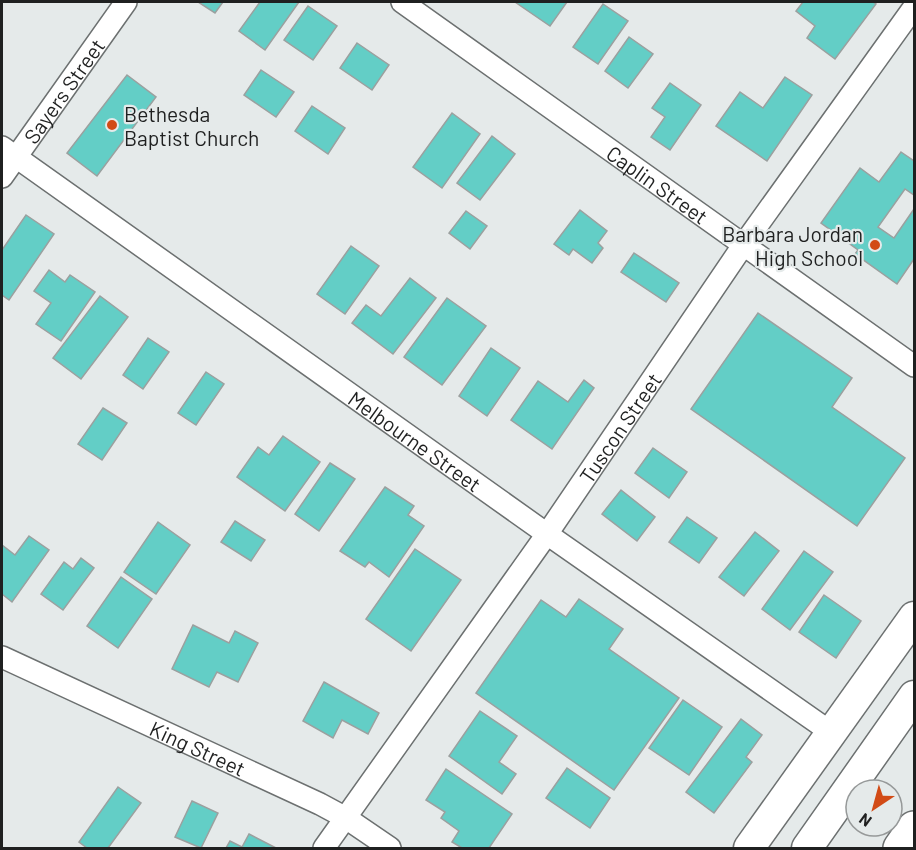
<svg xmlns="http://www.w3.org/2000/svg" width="916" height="850" font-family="Barlow,sans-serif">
<rect width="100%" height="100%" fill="#e5eaea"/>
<!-- building -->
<g fill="#63cec6" stroke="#9ba09f" stroke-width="1.5">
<path d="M198,2H223L215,13Z"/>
<path d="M260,2H299L265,50L239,31Z"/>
<path d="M515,2H567L550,26Z"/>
<path d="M803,2H873L876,4L835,59L807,38L815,26L796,11Z"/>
<path d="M603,4L628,21L598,64L573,47Z"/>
<path d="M308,6L337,26L313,60L284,40Z"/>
<path d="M629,37L653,54L628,88L605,71Z"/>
<path d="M357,43L389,65L372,90L340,68Z"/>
<path d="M261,70L294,92L276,117L244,95Z"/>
<path d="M127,75L156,97L97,176L67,153Z"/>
<path d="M785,77L812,95L767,161L716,126L740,92L763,108Z"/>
<path d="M670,83L701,105L670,150L651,137L665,117L652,108Z"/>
<path d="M312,106L345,128L328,154L295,131Z"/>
<path d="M452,113L480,134L442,188L413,167Z"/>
<path d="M492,136L515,154L480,200L457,183Z"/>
<path d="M901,152L914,161V195L905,189L878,227L894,238L914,209V259L897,284L855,254L858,250L821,223L860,168L879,182Z"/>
<path d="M580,210L607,231L598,243L603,248L592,263L573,249L569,255L554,244Z"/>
<path d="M466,211L487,226L470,249L449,233Z"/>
<path d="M26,215L54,234L9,300L2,295V250Z"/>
<path d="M351,246L379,266L345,314L317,294Z"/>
<path d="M634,253L679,283L666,302L621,272Z"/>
<path d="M49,270L65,282L70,275L95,292L61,341L36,324L51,303L34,291Z"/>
<path d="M410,278L436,298L393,354L352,323L366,305L381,316Z"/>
<path d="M100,296L128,317L81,379L53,358Z"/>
<path d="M447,298L486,326L442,385L404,357Z"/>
<path d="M758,313L852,378L832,407L905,458L857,526L691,409Z"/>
<path d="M148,338L169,352L143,389L123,375Z"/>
<path d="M491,348L520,368L487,416L459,396Z"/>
<path d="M206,372L224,384L196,425L178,413Z"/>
<path d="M584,380L594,388L552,449L511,420L538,381L568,402Z"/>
<path d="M103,408L127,423L102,460L78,444Z"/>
<path d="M283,436L320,462L285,511L237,477L258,447L269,455Z"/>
<path d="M653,448L687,472L669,498L635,473Z"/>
<path d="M330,463L355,479L319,531L295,514Z"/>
<path d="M385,487L414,506L408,515L424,526L389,577L369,562L365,567L340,551Z"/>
<path d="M621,490L655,517L637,541L602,514Z"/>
<path d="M687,517L717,538L699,563L669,542Z"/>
<path d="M235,521L265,540L251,561L221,542Z"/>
<path d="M158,522L190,545L156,594L124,572Z"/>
<path d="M755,532L779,551L744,596L719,577Z"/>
<path d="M29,536L49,550L12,602L2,594V545L15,555Z"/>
<path d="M415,549L461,580L411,651L366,619Z"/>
<path d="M804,551L833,572L790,630L762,609Z"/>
<path d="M81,558L94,568L63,610L41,594L64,562L73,569Z"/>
<path d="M121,577L152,599L118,648L87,626Z"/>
<path d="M824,595L861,621L836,658L799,632Z"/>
<path d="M579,599L623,629L609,649L679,698L614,790L476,693L541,600L566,617Z"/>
<path d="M193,625L229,643L235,631L258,643L238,682L217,672L209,687L172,669Z"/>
<path d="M324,682L379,713L368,734L342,720L333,738L303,721Z"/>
<path d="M683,700L722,727L689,775L649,748Z"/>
<path d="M480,711L517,736L499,762L516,774L502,794L449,756Z"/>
<path d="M741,719L762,735L746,757L752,762L714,813L686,792Z"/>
<path d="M567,768L610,798L590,828L546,798Z"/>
<path d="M446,769L512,814L489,848H462L452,842L459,831L441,818L445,812L426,800Z"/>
<path d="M118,787L141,803L108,848H87L79,842Z"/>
<path d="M192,801L218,813L201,848L175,837Z"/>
<path d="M249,834L276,848H226L230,841L242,847Z"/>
</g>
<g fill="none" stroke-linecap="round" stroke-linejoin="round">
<!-- street casing -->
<g stroke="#6c7070" stroke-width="24">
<g id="street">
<path id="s1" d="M402,2L914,366"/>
<path id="s2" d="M2,147L547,534L832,733"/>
<path id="s3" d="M2,177L126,2"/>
<path id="s4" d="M2,657L320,804L346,818L390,848"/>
<path id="s5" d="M324,848L547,534L744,244L914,7"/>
</g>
</g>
<!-- secondary casing -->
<g stroke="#6c7070" stroke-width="33">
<g id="secondary">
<path d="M749,848L914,617"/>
<path d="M807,848L914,696"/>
</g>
</g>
<!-- highway casing -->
<g stroke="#6c7070" stroke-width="36">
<path id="highway" d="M900,848L914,828"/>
</g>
<!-- street -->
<use href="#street" stroke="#fff" stroke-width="21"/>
<!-- secondary -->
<use href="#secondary" stroke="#fff" stroke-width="30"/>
<!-- highway -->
<use href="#highway" stroke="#fff" stroke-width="33"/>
</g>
<!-- markers -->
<g fill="#d24b16" stroke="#e5eaea" stroke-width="2">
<circle cx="112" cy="125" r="6"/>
<circle cx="875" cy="245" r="6"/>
</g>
<g text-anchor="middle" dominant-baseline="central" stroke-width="4.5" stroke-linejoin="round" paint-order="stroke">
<!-- street labels -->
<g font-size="21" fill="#1f2020" stroke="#e5eaea">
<text stroke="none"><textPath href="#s3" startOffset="106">Sayers Street</textPath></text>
<text stroke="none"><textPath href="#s1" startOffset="314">Caplin Street</textPath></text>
<text stroke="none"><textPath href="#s5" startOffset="514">Tuscon Street</textPath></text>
<text stroke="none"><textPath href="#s2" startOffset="507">Melbourne Street</textPath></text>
<text stroke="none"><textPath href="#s4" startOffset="216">King Street</textPath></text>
</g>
<!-- poi labels -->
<g font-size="21" fill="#1f2020" stroke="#e5eaea" text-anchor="start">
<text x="124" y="113">Bethesda<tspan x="124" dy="24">Baptist Church</tspan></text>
<text x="863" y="233" text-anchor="end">Barbara Jordan<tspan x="863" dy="24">High School</tspan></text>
</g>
</g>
<!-- border -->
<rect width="916" height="850" fill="none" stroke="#1f2020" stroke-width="6"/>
<!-- north arrow -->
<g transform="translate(874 808) rotate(216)"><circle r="28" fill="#e5eaea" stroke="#969999" stroke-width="1.5"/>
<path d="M0-4.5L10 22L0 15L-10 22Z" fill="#d24b16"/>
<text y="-9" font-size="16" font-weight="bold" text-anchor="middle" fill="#1f2020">N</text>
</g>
</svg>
